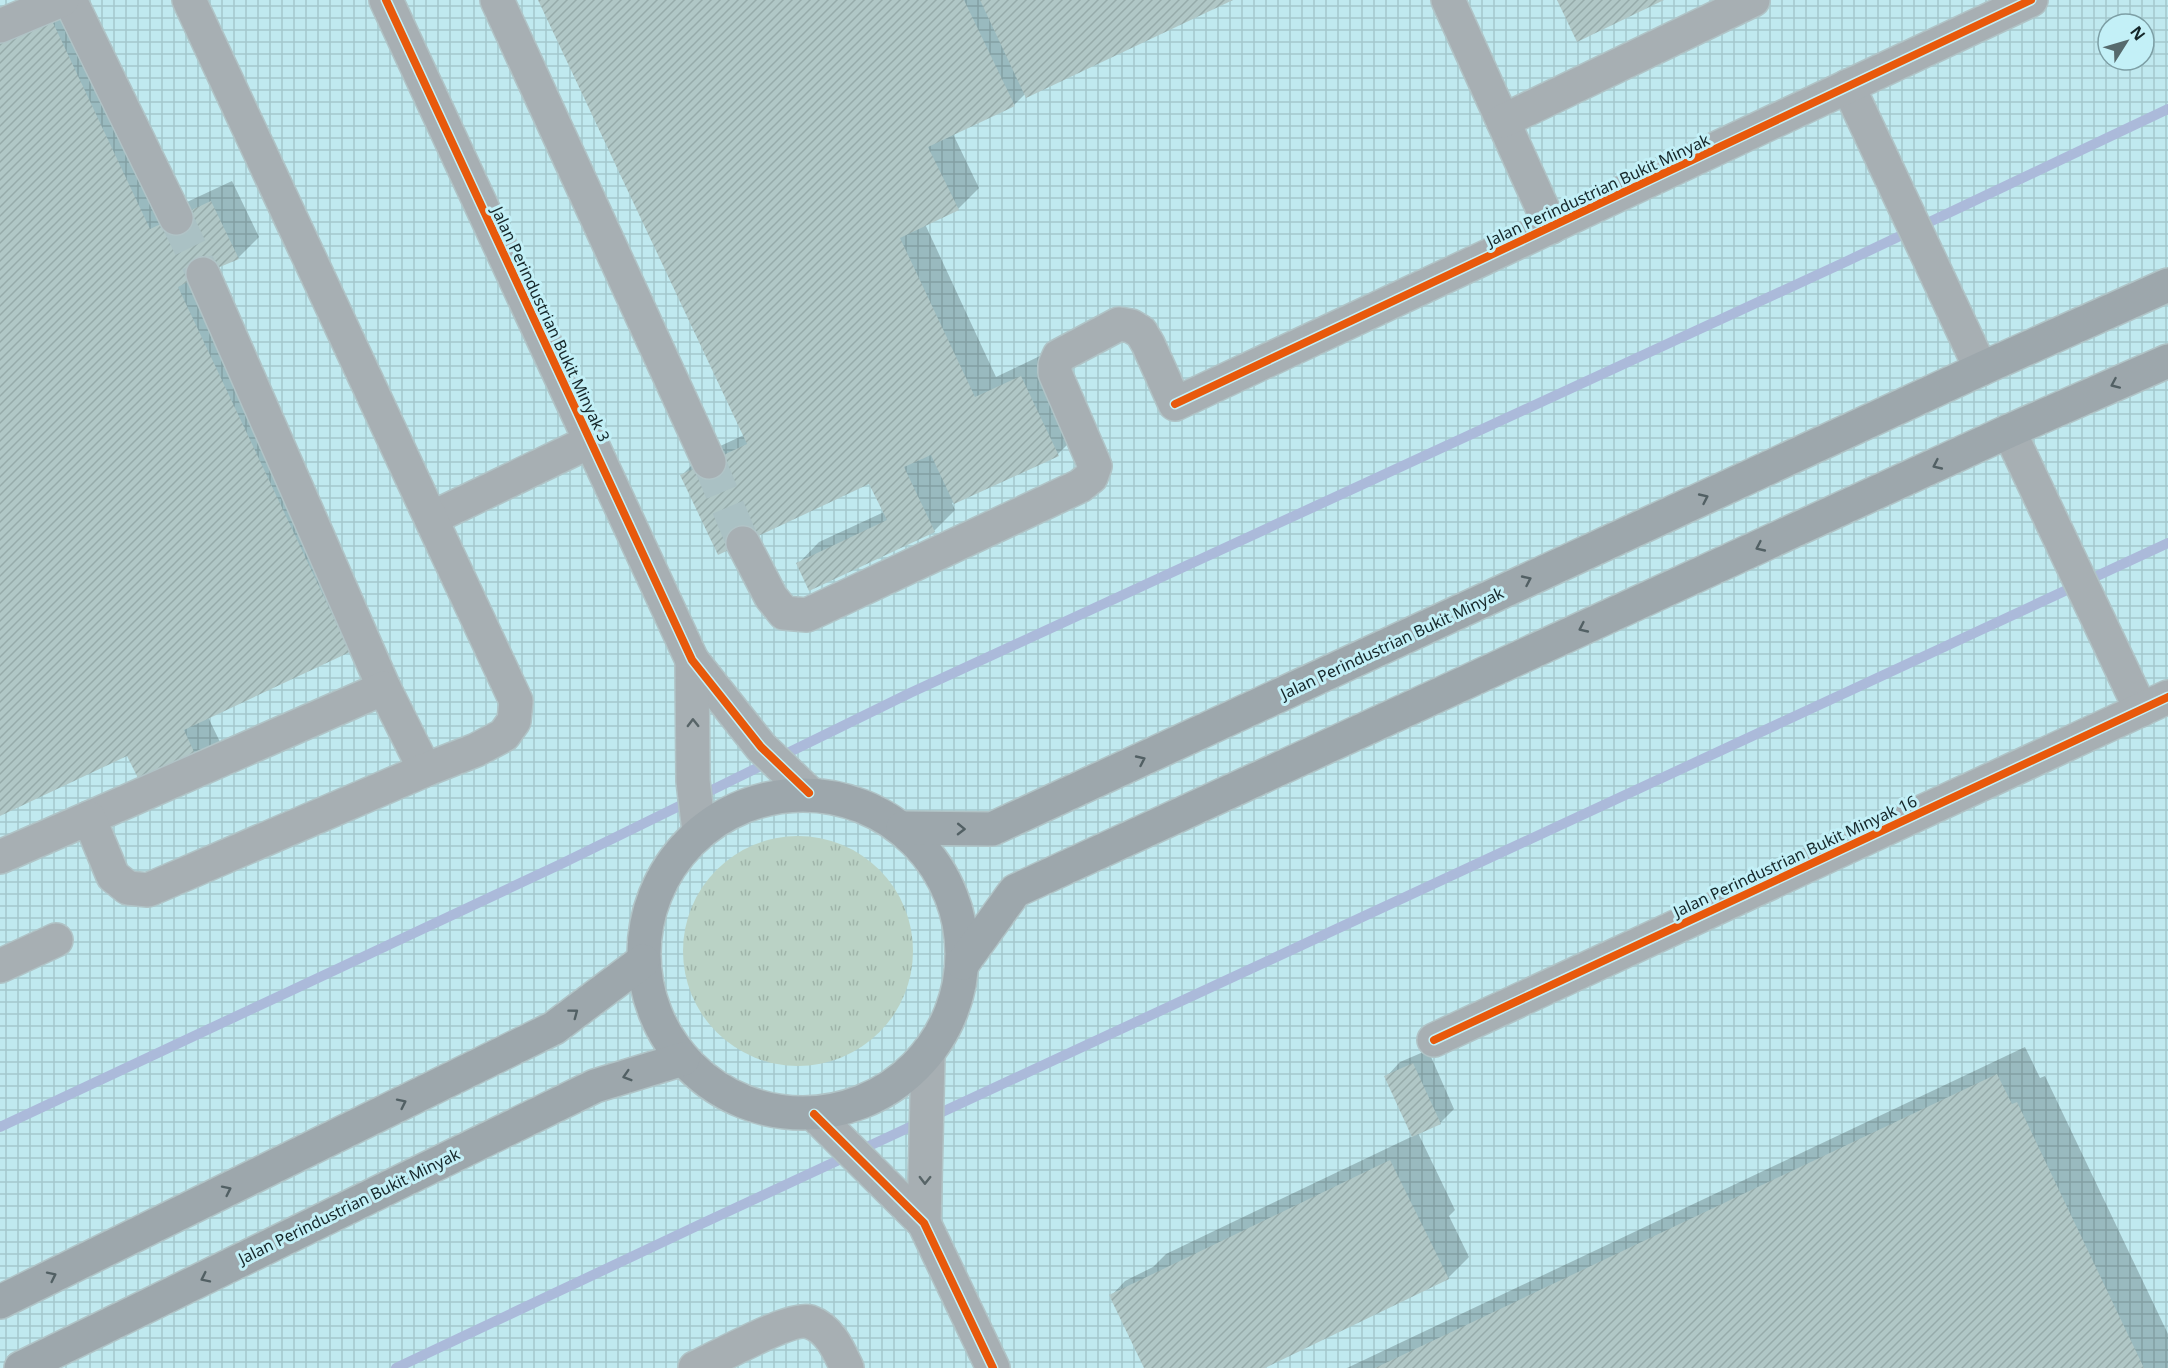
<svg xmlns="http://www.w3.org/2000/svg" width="2168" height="1368" font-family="'Noto Sans',sans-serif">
<defs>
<pattern id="industrial-grid" width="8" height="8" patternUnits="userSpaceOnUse" patternTransform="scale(1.5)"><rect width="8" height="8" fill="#c0e9ef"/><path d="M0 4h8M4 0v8" fill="none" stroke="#a4c8cd"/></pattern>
<pattern id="grass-tufts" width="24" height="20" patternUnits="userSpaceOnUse" patternTransform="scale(1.5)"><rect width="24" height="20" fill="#bad2c5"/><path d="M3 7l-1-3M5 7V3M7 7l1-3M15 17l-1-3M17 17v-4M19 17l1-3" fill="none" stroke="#9fb4a9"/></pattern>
<pattern id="building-hatch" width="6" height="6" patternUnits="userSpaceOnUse" patternTransform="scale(1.5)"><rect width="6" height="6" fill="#b0c7c6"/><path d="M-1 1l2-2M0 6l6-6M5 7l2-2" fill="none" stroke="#96abaa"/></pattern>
</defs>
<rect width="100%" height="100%" fill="#cfe8eb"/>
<!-- industrial -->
<path fill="url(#industrial-grid)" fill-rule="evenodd" d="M0,0H2168V1368H0ZM2108,24H2144V60H2108Z"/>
<!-- grass -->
<circle fill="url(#grass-tufts)" cx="798" cy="951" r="115"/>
<!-- shadow -->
<g fill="#0003">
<path d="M73,0L172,209L232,181L259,237L238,258L202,273L370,630L349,651L208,717L220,742L199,763L128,754L0,814V22Z"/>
<path d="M539,0H1230L1026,93L1014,105L953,134L979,188L958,209L925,224L996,377L1042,355L1079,433L1058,454L952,503L955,510L934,531L798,564L819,542L884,512L870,482L682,475L703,454L744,435Z"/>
<path d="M2025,1047L2040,1078L2045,1076L2168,1334V1368H1347Z"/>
<path d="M1428,1050L1454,1109L1440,1123L1418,1133L1455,1210L1449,1216L1469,1257L1448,1278L1262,1368H1146L1111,1296L1125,1281L1153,1267L1166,1254L1413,1136L1386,1077L1400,1062Z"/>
</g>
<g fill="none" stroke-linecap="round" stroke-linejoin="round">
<!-- stream -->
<g stroke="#abbada" stroke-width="10">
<path d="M0,1127L561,864L910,693L1843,263L2168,109"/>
<path d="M396,1368L701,1224L2168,543"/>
</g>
</g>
<!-- building -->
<g fill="url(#building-hatch)">
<path d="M538,0H964L1015,106L928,147L959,210L900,238L975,397L1021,376L1059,456L954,504L931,455L904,467L935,532L809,591L796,563L887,520L869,484L718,555L680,475L747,444Z"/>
<path d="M980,0H1233L1026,98Z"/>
<path d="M1557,0H1664L1577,42Z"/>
<path d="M47,10L150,229L211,201L239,259L203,274L178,287L350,652L184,730L200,765L144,790L127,756L0,816V32Z"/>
<path d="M1413,1063L1441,1124L1412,1137L1384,1076Z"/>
<path d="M1997,1074L2012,1104L2017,1102L2144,1368H1375Z"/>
<path d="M1390,1160L1449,1279L1265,1368H1144L1109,1295Z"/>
</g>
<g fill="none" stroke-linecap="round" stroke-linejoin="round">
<!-- minor-tunnel -->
<g stroke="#aac1c4" stroke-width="33" stroke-dasharray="33 16" stroke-linecap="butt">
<path d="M176,218L203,274"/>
<path d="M709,462L743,543"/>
</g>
<!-- minor casing -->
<g stroke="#b0c3c6" stroke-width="36">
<g id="minor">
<path d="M70,0L176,218"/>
<path d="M386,0L692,660L761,747L809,793"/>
<path d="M497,0L709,462"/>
<path d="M1448,0L1551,227"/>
<path d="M0,26L62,0"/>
<path d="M1848,86L1981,369"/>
<path d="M1503,121L1753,0"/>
<path d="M203,274L384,688"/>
<path d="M2009,431L2141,710"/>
<path d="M432,518L591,441"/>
<path d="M743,543L771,597L784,613L807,615L1080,486L1091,477L1095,466L1055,373V365L1059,356L1119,324L1131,326L1141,332L1148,344L1175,404L2031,0"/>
<path d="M692,660L693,781L699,831"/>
<path d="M89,818L384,688L425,770"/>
<path d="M0,857L89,818L113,876L128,888L148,890L425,770L476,750L504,735L514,721L516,701L189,0"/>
<path d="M0,966L56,940"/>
<path d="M1434,1040L2168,697"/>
<path d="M814,1114L924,1223L993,1368"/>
<path d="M924,1223L928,1056"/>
<path d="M695,1368C717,1358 791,1316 810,1322C830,1329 839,1351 847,1368"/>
</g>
</g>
<!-- major casing -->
<g stroke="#b0c3c6" stroke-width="36">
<g id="major">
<circle cx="803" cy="954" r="159"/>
<path d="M903,828L992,829L1981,369L2168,285"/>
<path d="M963,963L1015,891L2009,431L2168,361"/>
<path d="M0,1302L554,1028L643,961"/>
<path d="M21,1368L595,1086L683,1059"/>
</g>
</g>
<!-- minor -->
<use href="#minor" stroke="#a7afb3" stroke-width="33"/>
<!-- major -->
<use href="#major" stroke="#9da7ac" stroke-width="33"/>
<!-- cycleway casing -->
<g stroke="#c3f0f7" stroke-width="11">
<g id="cycleway">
<path d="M386,0L692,660L761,747L809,793"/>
<path d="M1175,404L2031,0"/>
<path d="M1434,1040L2168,697"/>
<path d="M814,1114L924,1223L993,1368"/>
</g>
</g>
<!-- cycleway -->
<use href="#cycleway" stroke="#e8590c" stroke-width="8"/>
</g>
<!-- one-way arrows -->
<defs><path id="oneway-chevron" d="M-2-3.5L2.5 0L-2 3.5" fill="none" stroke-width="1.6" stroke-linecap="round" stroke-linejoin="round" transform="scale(1.5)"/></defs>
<g stroke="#526064">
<use href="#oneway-chevron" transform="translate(2115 384) rotate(156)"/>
<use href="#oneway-chevron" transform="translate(1937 465) rotate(155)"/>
<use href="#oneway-chevron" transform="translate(1704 498) rotate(-25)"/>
<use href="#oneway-chevron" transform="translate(1760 547) rotate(155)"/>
<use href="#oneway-chevron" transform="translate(1527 580) rotate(-25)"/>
<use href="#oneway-chevron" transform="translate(1583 628) rotate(155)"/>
<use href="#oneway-chevron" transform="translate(1141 760) rotate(-25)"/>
<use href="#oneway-chevron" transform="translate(961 829) rotate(1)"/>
<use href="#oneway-chevron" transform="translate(574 1013) rotate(-37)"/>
<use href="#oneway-chevron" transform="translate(627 1076) rotate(163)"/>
<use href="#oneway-chevron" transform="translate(402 1103) rotate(-26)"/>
<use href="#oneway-chevron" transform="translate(227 1190) rotate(-26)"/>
<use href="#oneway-chevron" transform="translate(52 1276) rotate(-26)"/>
<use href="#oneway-chevron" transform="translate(205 1278) rotate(154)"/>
</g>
<g stroke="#576467">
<use href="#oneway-chevron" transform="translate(693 723) rotate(-91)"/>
<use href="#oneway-chevron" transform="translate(925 1180) rotate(91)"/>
</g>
<g text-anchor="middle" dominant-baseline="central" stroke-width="6" stroke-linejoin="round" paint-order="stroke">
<!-- street labels -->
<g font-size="16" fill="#152629" stroke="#c3f0f7">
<text transform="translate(1598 190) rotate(-25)">Jalan Perindustrian Bukit Minyak</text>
<text transform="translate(551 324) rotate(65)">Jalan Perindustrian Bukit Minyak 3</text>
<text transform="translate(1392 643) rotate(-25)">Jalan Perindustrian Bukit Minyak</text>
<text transform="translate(1795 856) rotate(-25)">Jalan Perindustrian Bukit Minyak 16</text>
<text transform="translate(349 1206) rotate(-26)">Jalan Perindustrian Bukit Minyak</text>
</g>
</g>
<!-- north arrow -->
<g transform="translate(2126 42) rotate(53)"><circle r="28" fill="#c3f0f7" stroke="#7d9fa5" stroke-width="1.5"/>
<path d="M0-4.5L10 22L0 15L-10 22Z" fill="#566a6d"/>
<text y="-9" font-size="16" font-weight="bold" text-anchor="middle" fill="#152629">N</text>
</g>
</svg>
